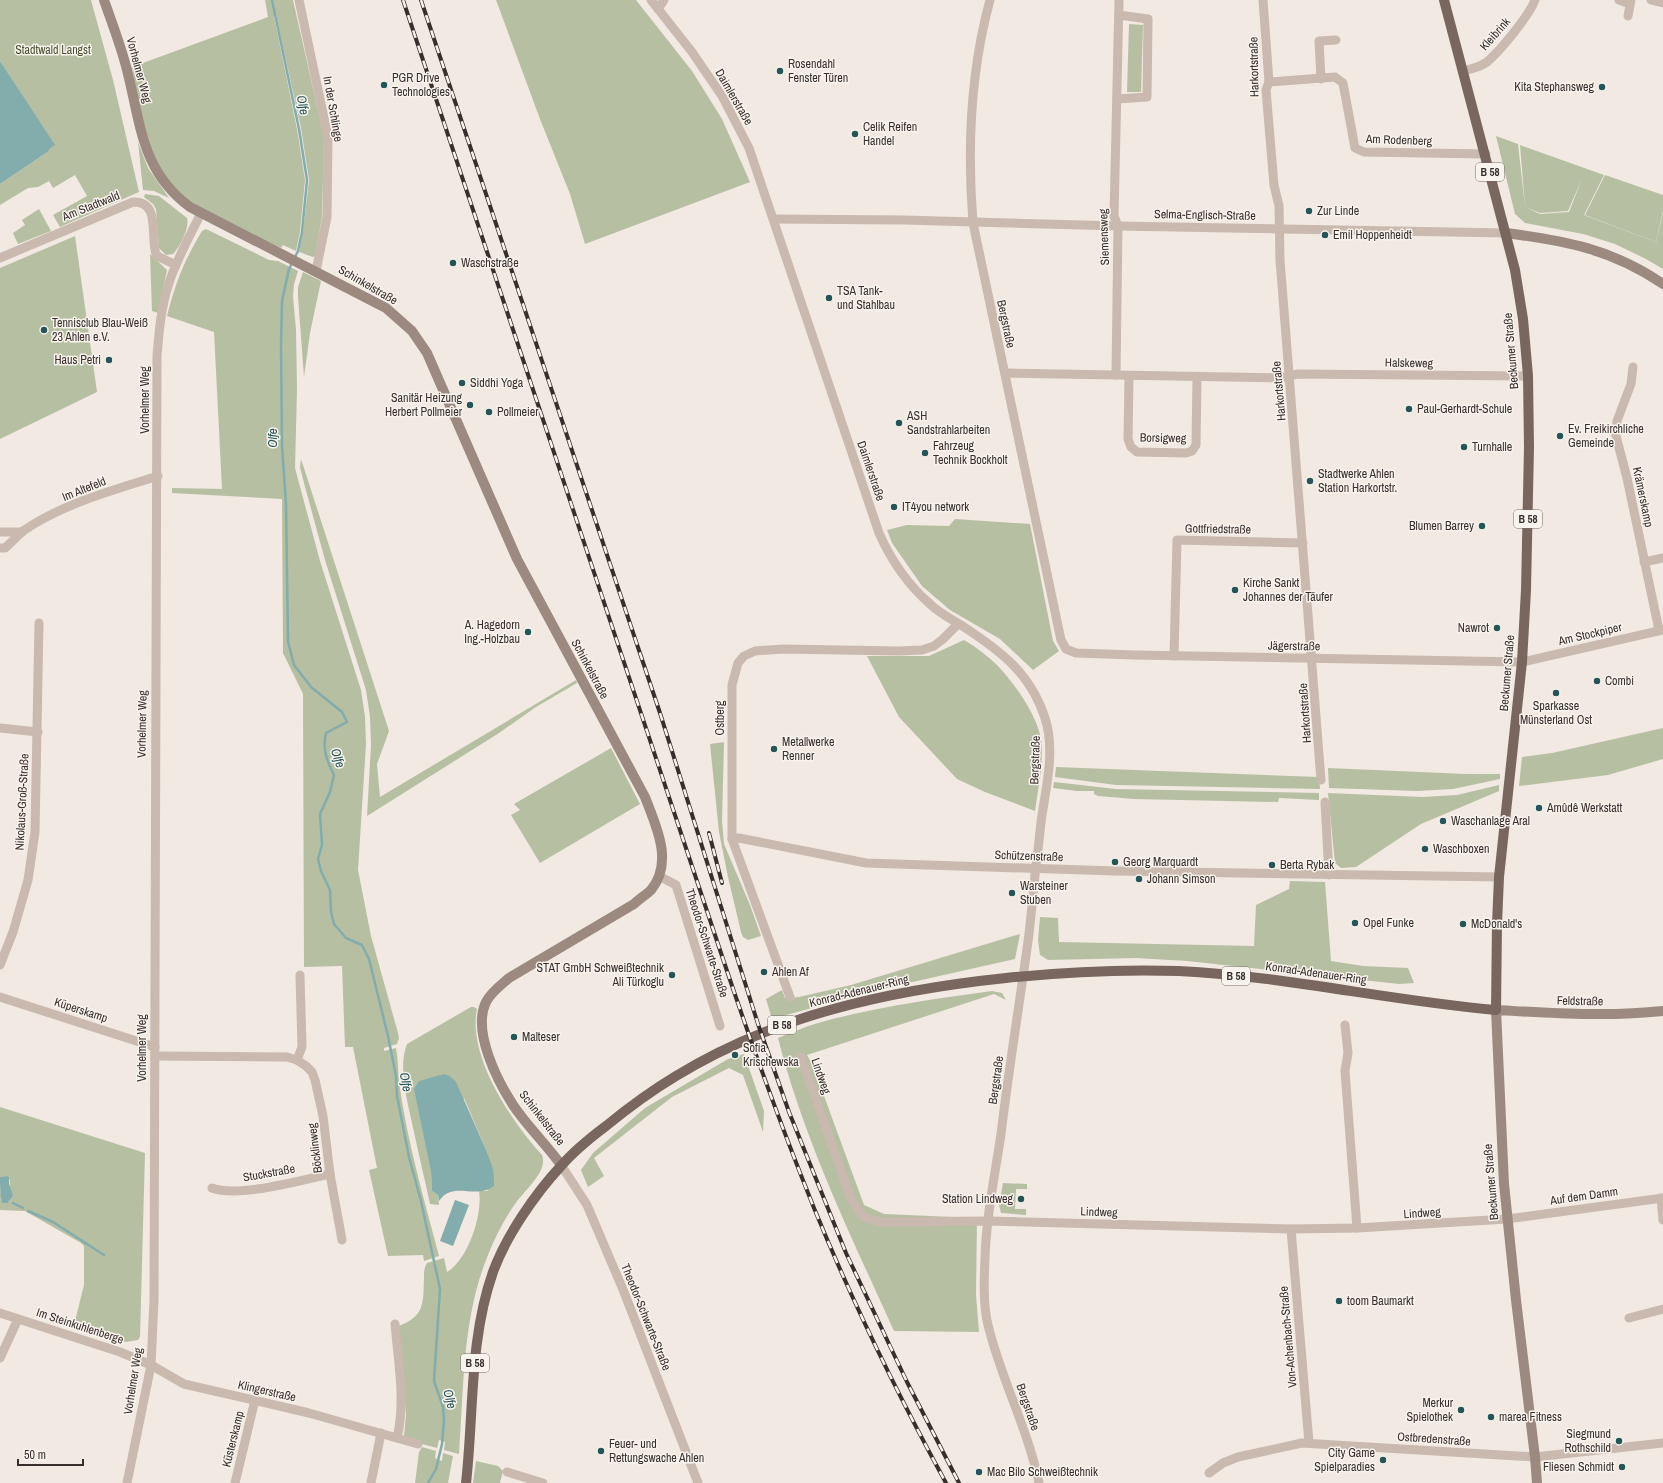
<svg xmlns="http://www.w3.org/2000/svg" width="1663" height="1483" font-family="'Archivo Narrow',sans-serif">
<rect width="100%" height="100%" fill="#f1e9e2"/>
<!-- green -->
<g fill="#b7bfa3">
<path d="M0,0H91L113,80L139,192L60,227L53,215L87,196L75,175L53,188L49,181L38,187L28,188L0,205V184L49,151L48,149L54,145L0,61Z"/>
<path d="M265,0H293L324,137L322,217L315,256L313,257L299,252L303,232L309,180L301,128L276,15L274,16L297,129L305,180L300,232L296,251L283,245L281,248C250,233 211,218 184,197C148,170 140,108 132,67L268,17Z"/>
<path d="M496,0H636L692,71L722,119L750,182L585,244L570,194L540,119Z"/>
<path d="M1129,24L1143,25L1141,92H1127Z"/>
<path d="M1496,136L1518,144L1525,207L1540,214L1569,212L1582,179L1568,211L1540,213L1525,207L1520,145L1604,175L1584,215L1656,242L1663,213V269L1646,259L1615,244L1583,234L1525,223L1515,214Z"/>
<path d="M138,142L148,168L169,198L154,191L143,190Z"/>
<path d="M1605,175L1663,195V211L1656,242L1585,215Z"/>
<path d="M145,194L159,196L187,218C190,227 180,247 173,254L166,255L159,248L156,209L153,204L144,197Z"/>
<path d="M39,209L51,231L18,244L13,233L25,225L22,220Z"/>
<path d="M206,229L269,260L278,261L298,271L294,284L293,296L296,330L297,389L295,468L320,561L361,690L365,717L366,744L358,870L371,936L398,1033L399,1038L397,1044L384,1048V1051L396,1048C398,1059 398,1070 399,1082C407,1141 424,1199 439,1256L424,1261L423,1255L388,1256L369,1170L377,1168L353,1047H345L342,966L304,967L303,694L283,653L282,499L172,493V488L222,489L214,332L167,316C176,281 184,261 202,231Z"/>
<path d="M75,236L97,392L0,439V268Z"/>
<path d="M150,254L167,270L158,313L152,311Z"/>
<path d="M303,272L321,281L310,333L304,377L298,297V287Z"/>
<path d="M301,459L389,731L377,764L380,797L576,680L577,683L536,707L499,733L367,816L371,745L370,717L366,690L325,560L304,483L300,467Z"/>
<path d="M955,519L1030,524L1053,641L1059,651L1033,670L1000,639L950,610L922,586L892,543L887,530L907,525L949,526Z"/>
<path d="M964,640C976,647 988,656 998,666C1014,683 1038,716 1041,740C1044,763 1038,788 1035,811L985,792L957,779L899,717L867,656H929Z"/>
<path d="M1663,728V759L1608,775L1519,786L1522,757L1552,753Z"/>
<path d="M724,742L722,821L724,844L750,905L761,936L748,940L743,937L741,932L728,877L719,832L710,744Z"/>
<path d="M611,748L640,804L540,863L511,815L520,810L514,804Z"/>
<path d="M1056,767L1319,777L1320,789L1116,785L1055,777Z"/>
<path d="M1328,768L1466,774H1500V779L1453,789L1417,791L1329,788Z"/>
<path d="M1054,782L1116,789L1319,793V800L1279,798L1278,802L1134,799L1098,796L1094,794V791H1077L1053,788Z"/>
<path d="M1499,785V791L1421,824L1356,867L1341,868L1335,863L1328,793L1422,797L1457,795Z"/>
<path d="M1290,881L1325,882L1331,961L1363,966L1408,968L1414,983L1399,984L1187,961L1136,958L1048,960L1040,955L1038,940L1040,917L1058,918L1059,942L1254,946L1256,905L1289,889Z"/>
<path d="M1020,934L1015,959L877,990L772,1019L766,999L782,990L785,998L799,997L851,985Z"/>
<path d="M992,991L1002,993L1006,1000L994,994L807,1055L813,1066L864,1205L884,1214L977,1218L976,1295L979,1332L894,1331C851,1236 804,1140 778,1038C791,1033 804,1027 818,1023C875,1007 933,999 992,991Z"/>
<path d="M471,1007H474L477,1009C467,1056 512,1122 542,1155C544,1160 543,1165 541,1170C535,1182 523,1193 515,1204C504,1220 495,1237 488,1255C462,1318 464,1387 459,1454L444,1450L445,1442L439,1440L437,1448L422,1444L421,1441L404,1436L406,1415L399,1326C425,1316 423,1303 424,1278C424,1272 424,1268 427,1263L444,1258L447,1272C468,1260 483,1214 479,1191H487L494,1179L487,1152L464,1098L431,1171L432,1191L438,1195L439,1205L430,1204C425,1180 419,1156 414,1132C409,1107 397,1069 407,1044Z"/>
<path d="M744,1054L764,1111L763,1132L743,1075L729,1068L672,1097L594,1158L604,1176L588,1187L581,1170L593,1153L645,1108L728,1059Z"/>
<path d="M0,1107L145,1153L140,1337L138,1340L126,1342L73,1329L84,1285V1246L81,1243L25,1211L0,1210V1192L2,1195L1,1200L8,1203C15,1195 8,1189 10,1180L6,1176L0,1177Z"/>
<path d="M1003,1183L1027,1184V1189H1016L1015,1209H1026V1215L1001,1213L999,1205Z"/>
<path d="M422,1447L436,1451L435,1458L442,1461L443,1453L453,1456L448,1483H415L419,1452Z"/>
<path d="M476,1461L498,1466L503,1471L500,1483H473Z"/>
</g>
<!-- water -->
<g fill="#83acac">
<path d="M0,61L55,145L49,149V151L0,184Z"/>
<path d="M444,1074L450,1076L456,1082L487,1152L493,1169L494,1179V1186C475,1200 453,1180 439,1201L438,1195L432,1191L431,1171L414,1089L419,1081Z"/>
<path d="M6,1176L9,1177V1184L13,1195L8,1203H2C0,1195 0,1186 0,1177Z"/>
<path d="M455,1200L469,1205L453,1246L440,1241Z"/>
</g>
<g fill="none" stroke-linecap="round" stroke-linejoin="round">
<!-- stream -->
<g stroke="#83acac" stroke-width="2.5">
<path d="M272,0L299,129L307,180L302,232L298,251L294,259"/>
<path d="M292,263L289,269L282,301L281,344L282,446L286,504L288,641L294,665L311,687L342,712L347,722L326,733C322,749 327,761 334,775L330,792L320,814L322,845L318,859L321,871L330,890L331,912L334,924L346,938L362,945L369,959L388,1036L396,1076L397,1096L409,1157L421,1201L440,1289L434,1381L443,1407L444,1420L442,1444L436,1469L428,1483"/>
<path d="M13,1203L23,1208"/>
<path d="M28,1211L53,1222L104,1255"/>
</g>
<!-- street -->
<g stroke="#c9b9ae" stroke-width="9">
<path d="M299,0L328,137L327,217L316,271"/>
<path d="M651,0L692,52L722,96L749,148L879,533C891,560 907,584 930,604C939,613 953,620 964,627C1002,652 1030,673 1045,718C1055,749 1047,783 1042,815C1040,829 1039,843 1037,857C1034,882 1032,908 1029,934C1020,1001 1009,1067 1001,1134C995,1175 986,1217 985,1258C984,1280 983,1304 988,1325C1001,1379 1028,1429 1039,1483"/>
<path d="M990,0C970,73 967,147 973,223L1061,640L1066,649L1076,653L1135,655L1522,662L1663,630"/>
<path d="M1263,0L1269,82L1266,90L1274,185L1279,206L1280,260L1321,780"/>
<path d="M1619,0L1630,4"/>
<path d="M1651,0L1663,3"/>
<path d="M658,9L664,0"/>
<path d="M1628,16L1631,0"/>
<path d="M1463,71C1472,69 1480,67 1487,62C1500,51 1529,16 1535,0"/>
<path d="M1321,79L1319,41L1336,40"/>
<path d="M1269,82L1335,77L1343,83L1355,148L1364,152L1486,154"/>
<path d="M1117,99L1147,97L1148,19L1119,15"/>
<path d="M774,219L904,220L1118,226L1506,233"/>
<path d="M0,258L133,202C161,201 150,236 156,254L159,257L176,265"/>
<path d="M1633,367L1631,384L1617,421L1616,436L1627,478L1659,630"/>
<path d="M1005,373L1279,378L1298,374L1528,376"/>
<path d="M1116,375L1118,226L1114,216L1119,0"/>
<path d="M1129,376L1128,439L1131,447L1137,452L1186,453L1192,451L1196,445L1197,377"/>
<path d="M0,532H22"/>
<path d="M0,548H5C11,543 17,536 23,531C62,504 113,490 158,476"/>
<path d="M1644,562L1663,558"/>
<path d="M1174,656L1177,540L1303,543"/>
<path d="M0,728L38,732"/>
<path d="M1325,802L1329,875"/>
<path d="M732,839L739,838L866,863L1115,871L1499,877"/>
<path d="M659,876L676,885L720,1026"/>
<path d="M0,965L13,932L28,880L35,832L39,623"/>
<path d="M0,997L155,1047"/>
<path d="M790,997L732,839V685L738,663L744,656L755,651L783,649L899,651L922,650L934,646L943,639L958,624"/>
<path d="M1345,1025L1348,1053L1345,1071L1357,1228"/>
<path d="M155,1056L287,1057L297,1060L306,1066L312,1072L315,1080L323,1116L330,1174L342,1240"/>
<path d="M801,1057L851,1199L863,1217L880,1222L988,1221L1291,1229L1357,1228L1507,1219L1663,1198"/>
<path d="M297,1060L302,1047L300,975"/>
<path d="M561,1165L587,1205L624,1292L698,1483"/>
<path d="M212,1188C239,1198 300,1180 330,1174"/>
<path d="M1661,1198L1663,1220"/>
<path d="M1291,1229L1309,1443"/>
<path d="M0,1313L120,1352L151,1365L184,1384L309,1413L418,1444"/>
<path d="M1629,1318L1663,1309"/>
<path d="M395,1324C398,1361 406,1401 397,1438"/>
<path d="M0,1358L18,1319"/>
<path d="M507,1472L543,1483"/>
<path d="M1209,1473L1223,1463L1238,1457L1302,1443L1535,1457L1663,1443"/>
<path d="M127,1483L151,1365L154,1300L157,356C159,331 161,307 169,283C177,258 190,236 201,213"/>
<path d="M235,1483L255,1400"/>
<path d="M371,1483L381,1433"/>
</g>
<!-- secondary -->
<g stroke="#9c8980" stroke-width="10">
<path d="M104,0C112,23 121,46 127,70C141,124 141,171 190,207L386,308L412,331L427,353L517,559L645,797C656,826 674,862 651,890C646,895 639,899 634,904L509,978C501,985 491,992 486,1002C472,1031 497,1080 513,1105C527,1126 546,1144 561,1165"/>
<path d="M1506,233C1566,241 1612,249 1663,284"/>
<path d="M1537,1483L1535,1457L1516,1300L1504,1184L1496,1010C1552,1013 1607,1017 1663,1011"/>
</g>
<!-- primary -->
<path stroke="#78665f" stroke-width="10" d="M466,1483C474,1413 469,1340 493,1272C506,1236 535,1194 561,1166C574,1151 590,1138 606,1126C628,1108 651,1091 676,1076C775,1015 891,990 1006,978C1063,972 1121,969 1179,971C1285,976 1390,1001 1496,1010L1497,924L1499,877L1522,662L1526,590L1529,447L1528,376L1523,319L1515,270L1444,0"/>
<!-- rail casing -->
<g stroke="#382f2c" stroke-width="4">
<g id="rail">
<path d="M403,0L723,959C751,1043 781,1126 814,1208C852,1301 898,1395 946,1483"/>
<path d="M421,0L660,713L758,1024L789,1112L846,1253L907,1382L959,1483"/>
<path d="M709,833L722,883"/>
</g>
</g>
<!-- rail -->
<use href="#rail" stroke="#f9f3ee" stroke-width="2.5" stroke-dasharray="8" stroke-linecap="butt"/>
</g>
<!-- markers -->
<g fill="#255556" stroke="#f9f3ee" stroke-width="1.5">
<circle cx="780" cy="71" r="4"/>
<circle cx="384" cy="85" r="4"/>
<circle cx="1602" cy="87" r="4"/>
<circle cx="855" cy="134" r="4"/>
<circle cx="1309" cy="211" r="4"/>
<circle cx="1325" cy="235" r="4"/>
<circle cx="453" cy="263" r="4"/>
<circle cx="829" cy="298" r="4"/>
<circle cx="44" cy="330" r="4"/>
<circle cx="109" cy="360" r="4"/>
<circle cx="462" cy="383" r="4"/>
<circle cx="470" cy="405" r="4"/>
<circle cx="1409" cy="409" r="4"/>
<circle cx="489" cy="412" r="4"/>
<circle cx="899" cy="423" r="4"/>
<circle cx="1560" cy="436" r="4"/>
<circle cx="1464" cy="447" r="4"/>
<circle cx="925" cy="453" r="4"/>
<circle cx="1310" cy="481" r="4"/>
<circle cx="894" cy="507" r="4"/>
<circle cx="1482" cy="526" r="4"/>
<circle cx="1235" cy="590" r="4"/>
<circle cx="1497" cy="628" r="4"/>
<circle cx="528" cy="632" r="4"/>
<circle cx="1597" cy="681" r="4"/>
<circle cx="1556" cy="693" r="4"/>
<circle cx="774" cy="749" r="4"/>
<circle cx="1539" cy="808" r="4"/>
<circle cx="1443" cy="821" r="4"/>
<circle cx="1425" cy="849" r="4"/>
<circle cx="1115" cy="862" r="4"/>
<circle cx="1272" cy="865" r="4"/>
<circle cx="1139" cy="879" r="4"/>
<circle cx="1012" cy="893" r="4"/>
<circle cx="1355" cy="923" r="4"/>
<circle cx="1463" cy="924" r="4"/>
<circle cx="764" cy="972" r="4"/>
<circle cx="672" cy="975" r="4"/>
<circle cx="514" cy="1037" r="4"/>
<circle cx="735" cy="1055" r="4"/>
<circle cx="1021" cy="1199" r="4"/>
<circle cx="1339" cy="1301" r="4"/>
<circle cx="1461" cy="1410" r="4"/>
<circle cx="1491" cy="1417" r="4"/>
<circle cx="1619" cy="1441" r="4"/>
<circle cx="601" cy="1451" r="4"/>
<circle cx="1383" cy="1460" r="4"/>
<circle cx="1622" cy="1467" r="4"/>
<circle cx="979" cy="1472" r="4"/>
</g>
<g text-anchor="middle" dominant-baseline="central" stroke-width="3" stroke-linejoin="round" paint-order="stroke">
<!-- shield labels -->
<g fill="#f9f3ee" stroke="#726a66" stroke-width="1">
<rect x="1476" y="163" width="28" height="18" rx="3"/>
<rect x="1514" y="510" width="28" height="18" rx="3"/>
<rect x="1222" y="967" width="28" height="18" rx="3"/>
<rect x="768" y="1016" width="28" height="18" rx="3"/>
<rect x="461" y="1354" width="28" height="18" rx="3"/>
</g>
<g font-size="11" font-weight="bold" fill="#382f2c">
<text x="1490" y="172">B 58</text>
<text x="1528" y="519">B 58</text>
<text x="1236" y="976">B 58</text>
<text x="782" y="1025">B 58</text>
<text x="475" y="1363">B 58</text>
</g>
<!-- street labels -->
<g font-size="12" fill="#382f2c" stroke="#f9f3ee">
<text transform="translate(1495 34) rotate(-49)">Kleibrink</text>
<text transform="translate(1254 67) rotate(-91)">Harkortstraße</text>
<text transform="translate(139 70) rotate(75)">Vorhelmer Weg</text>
<text transform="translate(734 97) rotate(60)">Daimlerstraße</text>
<text transform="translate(333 109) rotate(80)">In der Schlinge</text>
<text transform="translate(1399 140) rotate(2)">Am Rodenberg</text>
<text transform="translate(91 206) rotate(-22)">Am Stadtwald</text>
<text transform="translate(1205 215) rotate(1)">Selma-Englisch-Straße</text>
<text transform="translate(1104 237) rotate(-92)">Siemensweg</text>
<text transform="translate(368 285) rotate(30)">Schinkelstraße</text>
<text transform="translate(1006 324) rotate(78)">Bergstraße</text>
<text transform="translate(1511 351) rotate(-95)">Beckumer Straße</text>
<text transform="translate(1409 363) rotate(1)">Halskeweg</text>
<text transform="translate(1279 391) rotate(-95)">Harkortstraße</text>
<text transform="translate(145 400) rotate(-90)">Vorhelmer Weg</text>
<text transform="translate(1163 438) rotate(1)">Borsigweg</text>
<text transform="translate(871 471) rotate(71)">Daimlerstraße</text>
<text transform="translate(84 489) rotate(-22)">Im Altefeld</text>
<text transform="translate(1643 497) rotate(78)">Krämerskamp</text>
<text transform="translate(1218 529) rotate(1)">Gottfriedstraße</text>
<text transform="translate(1590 634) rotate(-13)">Am Stockpiper</text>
<text transform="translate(1294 646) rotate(1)">Jägerstraße</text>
<text transform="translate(590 669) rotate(62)">Schinkelstraße</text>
<text transform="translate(1507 673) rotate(-85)">Beckumer Straße</text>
<text transform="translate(1305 713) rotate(-94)">Harkortstraße</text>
<text transform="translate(720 718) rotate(-90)">Ostberg</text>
<text transform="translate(142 724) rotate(-89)">Vorhelmer Weg</text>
<text transform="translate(1035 760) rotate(-88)">Bergstraße</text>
<text transform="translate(22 802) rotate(-87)">Nikolaus-Groß-Straße</text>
<text transform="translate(1029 856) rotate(2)">Schützenstraße</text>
<text transform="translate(707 943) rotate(72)">Theodor-Schwarte-Straße</text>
<text transform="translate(1316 973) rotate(8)">Konrad-Adenauer-Ring</text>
<text transform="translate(859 991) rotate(-14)">Konrad-Adenauer-Ring</text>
<text transform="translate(1580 1001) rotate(1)">Feldstraße</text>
<text transform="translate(81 1010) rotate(18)">Küperskamp</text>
<text transform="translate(142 1048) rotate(-90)">Vorhelmer Weg</text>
<text transform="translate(821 1076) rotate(71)">Lindweg</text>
<text transform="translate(996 1080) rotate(-82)">Bergstraße</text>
<text transform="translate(542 1118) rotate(52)">Schinkelstraße</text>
<text transform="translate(315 1148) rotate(-97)">Böcklinweg</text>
<text transform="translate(269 1173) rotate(-10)">Stuckstraße</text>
<text transform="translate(1491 1182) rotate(-95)">Beckumer Straße</text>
<text transform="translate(1584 1196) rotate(-8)">Auf dem Damm</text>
<text transform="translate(1099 1212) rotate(2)">Lindweg</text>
<text transform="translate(1422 1213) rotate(-4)">Lindweg</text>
<text transform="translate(646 1317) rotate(68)">Theodor-Schwarte-Straße</text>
<text transform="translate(80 1326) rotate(18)">Im Steinkuhlenberge</text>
<text transform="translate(1288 1337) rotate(-95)">Von-Achenbach-Straße</text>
<text transform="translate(133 1381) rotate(-81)">Vorhelmer Weg</text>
<text transform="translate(267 1391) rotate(13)">Klingerstraße</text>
<text transform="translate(1028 1407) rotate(71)">Bergstraße</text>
<text transform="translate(233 1439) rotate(-76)">Küsterskamp</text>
<text transform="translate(1434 1439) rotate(4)">Ostbredenstraße</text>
</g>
<!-- park labels -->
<g font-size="12" fill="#495432" stroke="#f9f3ee">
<text x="53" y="50">Stadtwald Langst</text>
</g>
<!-- poi labels -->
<g font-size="12" fill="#382f2c" stroke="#f9f3ee" text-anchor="start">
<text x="788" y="64">Rosendahl<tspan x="788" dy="14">Fenster Türen</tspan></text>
<text x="392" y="78">PGR Drive<tspan x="392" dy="14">Technologies</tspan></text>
<text x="1594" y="87" text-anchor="end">Kita Stephansweg</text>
<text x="863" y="127">Celik Reifen<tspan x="863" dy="14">Handel</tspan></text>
<text x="1317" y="211">Zur Linde</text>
<text x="1333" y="235">Emil Hoppenheidt</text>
<text x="461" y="263">Waschstraße</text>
<text x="837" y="291">TSA Tank-<tspan x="837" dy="14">und Stahlbau</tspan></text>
<text x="52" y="323">Tennisclub Blau-Weiß<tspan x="52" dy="14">23 Ahlen e.V.</tspan></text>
<text x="101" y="360" text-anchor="end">Haus Petri</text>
<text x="470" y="383">Siddhi Yoga</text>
<text x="462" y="398" text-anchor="end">Sanitär Heizung<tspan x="462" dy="14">Herbert Pollmeier</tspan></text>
<text x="1417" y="409">Paul-Gerhardt-Schule</text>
<text x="497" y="412">Pollmeier</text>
<text x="907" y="416">ASH<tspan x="907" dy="14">Sandstrahlarbeiten</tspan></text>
<text x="1568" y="429">Ev. Freikirchliche<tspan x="1568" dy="14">Gemeinde</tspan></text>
<text x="933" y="446">Fahrzeug<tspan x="933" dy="14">Technik Bockholt</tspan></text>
<text x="1472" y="447">Turnhalle</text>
<text x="1318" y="474">Stadtwerke Ahlen<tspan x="1318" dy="14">Station Harkortstr.</tspan></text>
<text x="902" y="507">IT4you network</text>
<text x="1474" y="526" text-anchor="end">Blumen Barrey</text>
<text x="1243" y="583">Kirche Sankt<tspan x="1243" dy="14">Johannes der Täufer</tspan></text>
<text x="520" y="625" text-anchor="end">A. Hagedorn<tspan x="520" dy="14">Ing.-Holzbau</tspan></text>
<text x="1489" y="628" text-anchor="end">Nawrot</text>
<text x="1605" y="681">Combi</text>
<text x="1556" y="706" text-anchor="middle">Sparkasse<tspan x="1556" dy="14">Münsterland Ost</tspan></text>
<text x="782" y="742">Metallwerke<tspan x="782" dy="14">Renner</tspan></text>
<text x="1547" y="808">Amûdê Werkstatt</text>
<text x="1451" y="821">Waschanlage Aral</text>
<text x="1433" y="849">Waschboxen</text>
<text x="1123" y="862">Georg Marquardt</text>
<text x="1280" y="865">Berta Rybak</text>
<text x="1147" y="879">Johann Simson</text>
<text x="1020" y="886">Warsteiner<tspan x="1020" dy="14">Stuben</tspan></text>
<text x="1363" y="923">Opel Funke</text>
<text x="1471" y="924">McDonald's</text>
<text x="664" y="968" text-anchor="end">STAT GmbH Schweißtechnik<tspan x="664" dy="14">Ali Türkoglu</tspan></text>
<text x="772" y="972">Ahlen Af</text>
<text x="522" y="1037">Malteser</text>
<text x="743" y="1048">Sofia<tspan x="743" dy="14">Krischewska</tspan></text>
<text x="1013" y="1199" text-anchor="end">Station Lindweg</text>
<text x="1347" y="1301">toom Baumarkt</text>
<text x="1453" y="1403" text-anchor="end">Merkur<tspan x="1453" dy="14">Spielothek</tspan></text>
<text x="1499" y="1417">marea Fitness</text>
<text x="1611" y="1434" text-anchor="end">Siegmund<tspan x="1611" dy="14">Rothschild</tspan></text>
<text x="609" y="1444">Feuer- und<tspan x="609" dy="14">Rettungswache Ahlen</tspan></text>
<text x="1375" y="1453" text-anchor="end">City Game<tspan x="1375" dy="14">Spielparadies</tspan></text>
<text x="1614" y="1467" text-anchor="end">Fliesen Schmidt</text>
<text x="987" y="1472">Mac Bilo Schweißtechnik</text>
</g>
<!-- water labels -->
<g font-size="13" font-style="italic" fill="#255556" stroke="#f9f3ee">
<text transform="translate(303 105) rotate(79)">Olfe</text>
<text transform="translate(272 438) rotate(-90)">Olfe</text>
<text transform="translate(338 758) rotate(72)">Olfe</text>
<text transform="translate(406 1082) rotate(80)">Olfe</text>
<text transform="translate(450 1399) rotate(76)">Olfe</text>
</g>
</g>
<!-- scale -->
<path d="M18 1459v6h65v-6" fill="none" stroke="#382f2c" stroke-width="2"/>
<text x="24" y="1459" font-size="12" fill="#382f2c" stroke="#f9f3ee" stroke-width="3" paint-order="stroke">50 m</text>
</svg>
